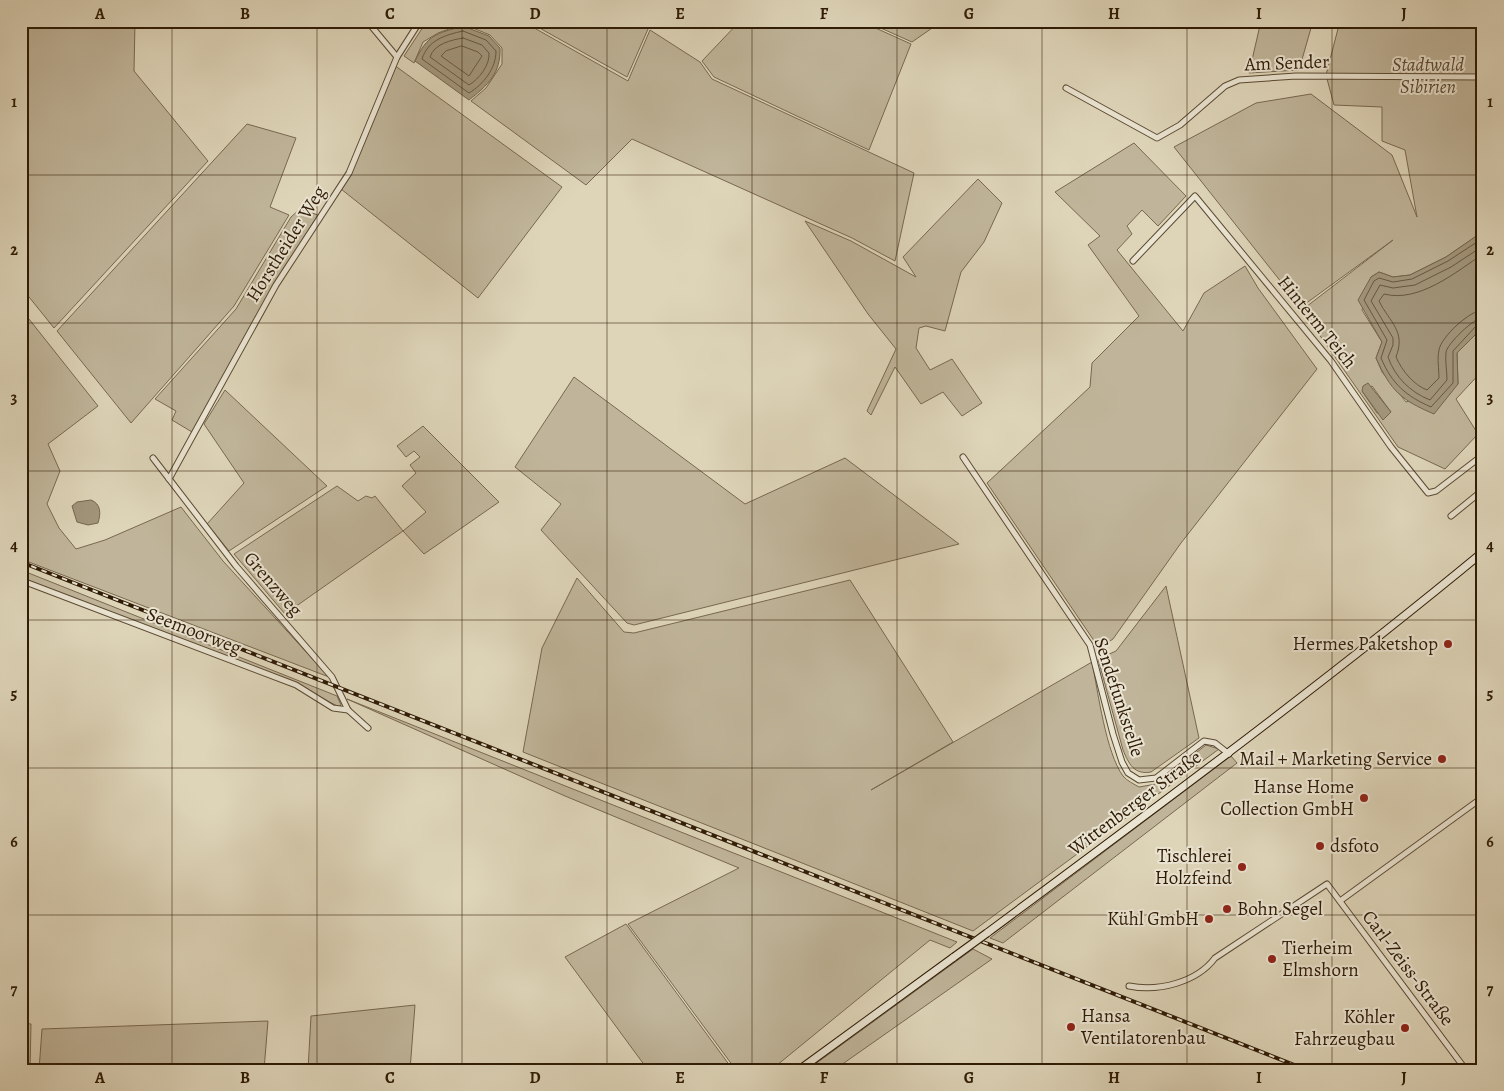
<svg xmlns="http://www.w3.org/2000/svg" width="1504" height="1091" font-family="Alegreya,serif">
<rect width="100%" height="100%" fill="#ded5b9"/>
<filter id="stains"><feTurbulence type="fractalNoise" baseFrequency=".004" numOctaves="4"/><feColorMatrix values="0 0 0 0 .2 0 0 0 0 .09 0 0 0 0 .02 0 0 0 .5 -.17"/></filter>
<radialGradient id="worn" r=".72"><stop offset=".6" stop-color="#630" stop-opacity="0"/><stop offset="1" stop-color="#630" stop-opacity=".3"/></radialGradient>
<!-- green -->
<g fill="#c0b59a" stroke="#786850" fill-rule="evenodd">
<path d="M28,21H135L134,71L208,161L54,328L21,287V93L28,85Z"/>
<path d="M427,21H522L628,81L650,30L700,62L712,79L914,173L895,261L852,238L632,139L586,185L471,101L486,88L502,64V48L490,35L463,24L438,33L423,42L414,63L404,56Z"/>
<path d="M527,21H634L648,29L627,77Z"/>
<path d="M740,21H860L911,44L869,150L714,77L702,61Z"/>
<path d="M865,21H937L935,26L912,42Z"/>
<path d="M1261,21H1313L1299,70L1249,73Z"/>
<path d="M1340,21H1483V235L1475,237L1446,257L1410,275L1393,277L1379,272L1371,277L1362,310L1382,342L1376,358L1382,372L1406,402L1458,384L1457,353L1483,327V370L1456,399L1478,434L1445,469L1398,447L1302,310L1393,240L1301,307L1174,147L1256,103L1311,94L1392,155L1417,217L1405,150L1382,141V107L1334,105L1326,75ZM1372,386L1391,412L1377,413L1362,391Z"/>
<path d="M394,65L562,187L478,298L341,189Z"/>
<path d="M247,124L296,138L270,207L289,215L234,306L131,423L57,331Z"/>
<path d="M1134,143L1186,196L1158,226L1142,210L1127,226L1132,234L1117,250L1183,331L1204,293L1245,266L1258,288L1317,369L1181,543L1113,639L1099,648L987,483L1090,387L1092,363L1139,316L1088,245L1100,236L1055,192Z"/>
<path d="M978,179L1002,203L984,242L961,272L945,331L926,326L919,328L916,348L930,370L952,359L982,403L962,416L943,392L921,404L895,367L871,415L867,411L896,349L868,314L805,221L851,241L916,277L903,257Z"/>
<path d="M300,209L318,215L278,277L192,432L172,420L176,411L155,399L236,309L291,217Z"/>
<path d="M21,309L98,406L48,444L60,471L47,504L59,528L76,549L105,540L181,507L223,561L329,677L21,559Z"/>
<path d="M574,377L745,504L845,458L959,544L634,625L627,623L541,530L561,504L515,467Z"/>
<path d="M225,390L327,486L229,551L207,524L244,483L204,424Z"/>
<path d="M423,426L499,502L424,554L403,531L285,614L234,554L337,486L358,501L366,496L372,498L375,496L403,531L426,512L402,486L416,473L410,465L420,457L414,451L406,457L397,446Z"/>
<path d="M21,570L337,696L341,705L339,707L296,684L29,581L21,577Z"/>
<path d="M577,578L624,632L634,633L850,580L953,742L871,790L1092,662C1098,692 1106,753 1123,776C1127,781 1134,784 1139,787L1156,784L1206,745L1219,749L973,931L523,752L542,648Z"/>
<path d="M1166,586L1199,738L1151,772C1134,775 1129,764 1123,750L1098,659L1116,651Z"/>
<path d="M347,699L957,942L950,948L930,940L771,1070H736L628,924L739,868L565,796Z"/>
<path d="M1231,756L1237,763L1003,943L990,938Z"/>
<path d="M626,924L733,1070H648L565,957Z"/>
<path d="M973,949L992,959L834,1070H807Z"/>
<path d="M415,1005L410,1070H308L311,1016Z"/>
<path d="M268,1021L264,1070H39L42,1029Z"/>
<path d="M21,1023L31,1024L30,1070H21Z"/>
</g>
<!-- water -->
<g fill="#a2967c" stroke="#74654c">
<path d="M463,26L489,36L500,48C501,73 488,85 469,100L415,61C428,34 436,34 463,26Z"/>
<path d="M1483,235V327L1457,353L1458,384L1434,414C1401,400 1391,391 1376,358L1382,342L1358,300L1371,277L1379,272L1393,277L1410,275L1446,257L1475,237Z"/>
<path d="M1368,383L1391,412L1383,420L1362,391L1363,386Z"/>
<path d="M91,500C101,504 101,513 98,523L88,525L77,522L72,506L77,502Z"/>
</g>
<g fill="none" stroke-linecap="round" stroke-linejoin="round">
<!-- shore -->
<g stroke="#685840" stroke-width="1">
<path d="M463,31L486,40L496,51C496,68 484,84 469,93L422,59C428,40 445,35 463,31Z"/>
<path d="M463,38L482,45L489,53C490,65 479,79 469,85L430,57C434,44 451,40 463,38Z"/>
<path d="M462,46L478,52L482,56L469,76L441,56L446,51Z"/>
<path d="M1483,240L1477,242L1448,261L1412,279L1393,282L1379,278L1374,281L1364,300L1387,340L1381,358C1392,384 1406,396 1431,407L1453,383V351L1477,325L1483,324"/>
<path d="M1483,246L1451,267L1415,285L1393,288L1380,285L1371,301L1393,338V345L1388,357C1395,377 1410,392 1430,400L1447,380C1447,371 1445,361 1446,352C1448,343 1474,318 1483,317"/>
<path d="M1483,254C1456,272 1419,303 1384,294L1379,301C1390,323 1406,331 1396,357C1402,371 1414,385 1427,390L1439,378C1439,369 1437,359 1439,350C1441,337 1470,310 1483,310"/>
</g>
<!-- street casing -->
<g stroke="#5b4a32" stroke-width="7">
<g id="street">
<path d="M367,21L397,57"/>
<path d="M1066,88L1157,138L1180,125L1225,86L1239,80L1296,76L1483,77"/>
<path d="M1133,261L1195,196L1331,361L1391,447L1428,493L1436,491L1479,458"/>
<path d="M1483,440C1477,448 1477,455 1483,463"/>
<path d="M963,457L1090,645L1113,734L1122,762L1128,773L1139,780L1156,778L1204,741L1215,743L1229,754"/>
<path d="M153,458L236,566L332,677L348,710L368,728"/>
<path d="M169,479L276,285L349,173L397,57L420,21"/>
<path d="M1451,516L1483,490"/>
<path d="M28,583L296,685L333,708L348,710"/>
<path d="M1340,901L1483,797"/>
<path d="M1129,986C1159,992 1197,982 1215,958L1327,884L1466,1070"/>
</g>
</g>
<!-- secondary casing -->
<g stroke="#2f1b05" stroke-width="9">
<g id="secondary">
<path d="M987,933C1154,809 1322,685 1483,552"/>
<path d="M799,1070L954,957"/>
</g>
</g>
<!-- street -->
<use href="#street" stroke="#eae4d2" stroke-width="5"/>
<!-- secondary -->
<use href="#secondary" stroke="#eae4d2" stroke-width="7"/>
<!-- rail casing -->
<g stroke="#2f1b05" stroke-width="4">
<path id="rail" d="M21,562L1307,1070"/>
</g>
<!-- rail -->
<use href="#rail" stroke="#eae4d2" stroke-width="2" stroke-dasharray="5.5" stroke-linecap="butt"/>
<!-- secondary-bridge casing -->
<g stroke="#2f1b05" stroke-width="9" stroke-linecap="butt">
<path id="secondary-bridge" d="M954,957L987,933"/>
</g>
<!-- secondary-bridge -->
<use href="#secondary-bridge" stroke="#eae4d2" stroke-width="7"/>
</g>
<!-- grid -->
<path fill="none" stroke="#2f1b05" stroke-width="1" stroke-opacity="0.55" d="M172,21V1070M317,21V1070M462,21V1070M607,21V1070M752,21V1070M897,21V1070M1042,21V1070M1187,21V1070M1332,21V1070M21,175H1483M21,323H1483M21,471H1483M21,620H1483M21,768H1483M21,915H1483"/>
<!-- markers -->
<g fill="#8f2418" stroke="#eae4d2" stroke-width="2">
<circle cx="1448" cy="644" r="5"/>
<circle cx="1442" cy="759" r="5"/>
<circle cx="1364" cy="798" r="5"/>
<circle cx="1320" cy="846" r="5"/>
<circle cx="1242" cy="867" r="5"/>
<circle cx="1227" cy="909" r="5"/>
<circle cx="1209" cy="919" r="5"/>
<circle cx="1272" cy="959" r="5"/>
<circle cx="1071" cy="1027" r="5"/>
<circle cx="1405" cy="1028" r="5"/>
</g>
<g text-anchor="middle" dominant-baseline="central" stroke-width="4" stroke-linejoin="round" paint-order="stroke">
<!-- street labels -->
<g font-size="19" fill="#2f1b05" stroke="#eae4d2">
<text transform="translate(1287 63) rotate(-2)">Am Sender</text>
<text transform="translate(286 244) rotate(-58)">Horstheider Weg</text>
<text transform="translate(1317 322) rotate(51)">Hinterm Teich</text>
<text transform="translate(273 584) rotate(49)">Grenzweg</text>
<text transform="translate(194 631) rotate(21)">Seemoorweg</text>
<text transform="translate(1119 697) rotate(72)">Sendefunkstelle</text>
<text transform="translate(1135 803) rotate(-37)">Wittenberger Straße</text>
<text transform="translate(1408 968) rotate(53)">Carl-Zeiss-Straße</text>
</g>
<!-- park labels -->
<g font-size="19" font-style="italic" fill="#5a4932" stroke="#eae4d2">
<text x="1428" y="65">Stadtwald<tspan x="1428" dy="22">Sibirien</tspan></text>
</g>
<!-- poi labels -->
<g font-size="19" fill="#2f1b05" stroke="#eae4d2" text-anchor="end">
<text x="1438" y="644">Hermes Paketshop</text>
<text x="1432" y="759">Mail + Marketing Service</text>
<text x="1354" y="787">Hanse Home<tspan x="1354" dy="22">Collection GmbH</tspan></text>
<text x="1330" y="846" text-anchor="start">dsfoto</text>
<text x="1232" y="856">Tischlerei<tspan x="1232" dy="22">Holzfeind</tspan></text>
<text x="1237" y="909" text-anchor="start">Bohn Segel</text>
<text x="1199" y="919">Kühl GmbH</text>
<text x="1282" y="948" text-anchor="start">Tierheim<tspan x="1282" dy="22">Elmshorn</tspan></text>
<text x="1081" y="1016" text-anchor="start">Hansa<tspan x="1081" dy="22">Ventilatorenbau</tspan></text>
<text x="1395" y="1017">Köhler<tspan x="1395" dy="22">Fahrzeugbau</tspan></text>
</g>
</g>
<!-- margin -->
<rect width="1504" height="1091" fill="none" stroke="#ded5b9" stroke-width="55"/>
<rect x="28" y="28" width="1448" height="1036" fill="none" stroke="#2f1b05" stroke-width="2"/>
<g font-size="16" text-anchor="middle" font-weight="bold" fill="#2f1b05">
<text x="100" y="19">A</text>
<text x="245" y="19">B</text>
<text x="390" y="19">C</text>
<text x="535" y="19">D</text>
<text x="680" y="19">E</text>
<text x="824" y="19">F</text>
<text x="969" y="19">G</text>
<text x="1114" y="19">H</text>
<text x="1259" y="19">I</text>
<text x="1404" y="19">J</text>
<text x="14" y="107">1</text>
<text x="1490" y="107">1</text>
<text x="14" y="255">2</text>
<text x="1490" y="255">2</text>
<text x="14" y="403">3</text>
<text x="1490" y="403">3</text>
<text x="14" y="551">4</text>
<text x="1490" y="551">4</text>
<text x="14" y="699">5</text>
<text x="1490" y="699">5</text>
<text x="14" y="847">6</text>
<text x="1490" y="847">6</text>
<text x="14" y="995">7</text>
<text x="1490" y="995">7</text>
<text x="100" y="1083">A</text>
<text x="245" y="1083">B</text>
<text x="390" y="1083">C</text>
<text x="535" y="1083">D</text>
<text x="680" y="1083">E</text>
<text x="824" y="1083">F</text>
<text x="969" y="1083">G</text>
<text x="1114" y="1083">H</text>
<text x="1259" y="1083">I</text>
<text x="1404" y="1083">J</text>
</g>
<rect width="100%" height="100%" filter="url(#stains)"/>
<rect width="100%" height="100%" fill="url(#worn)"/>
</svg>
